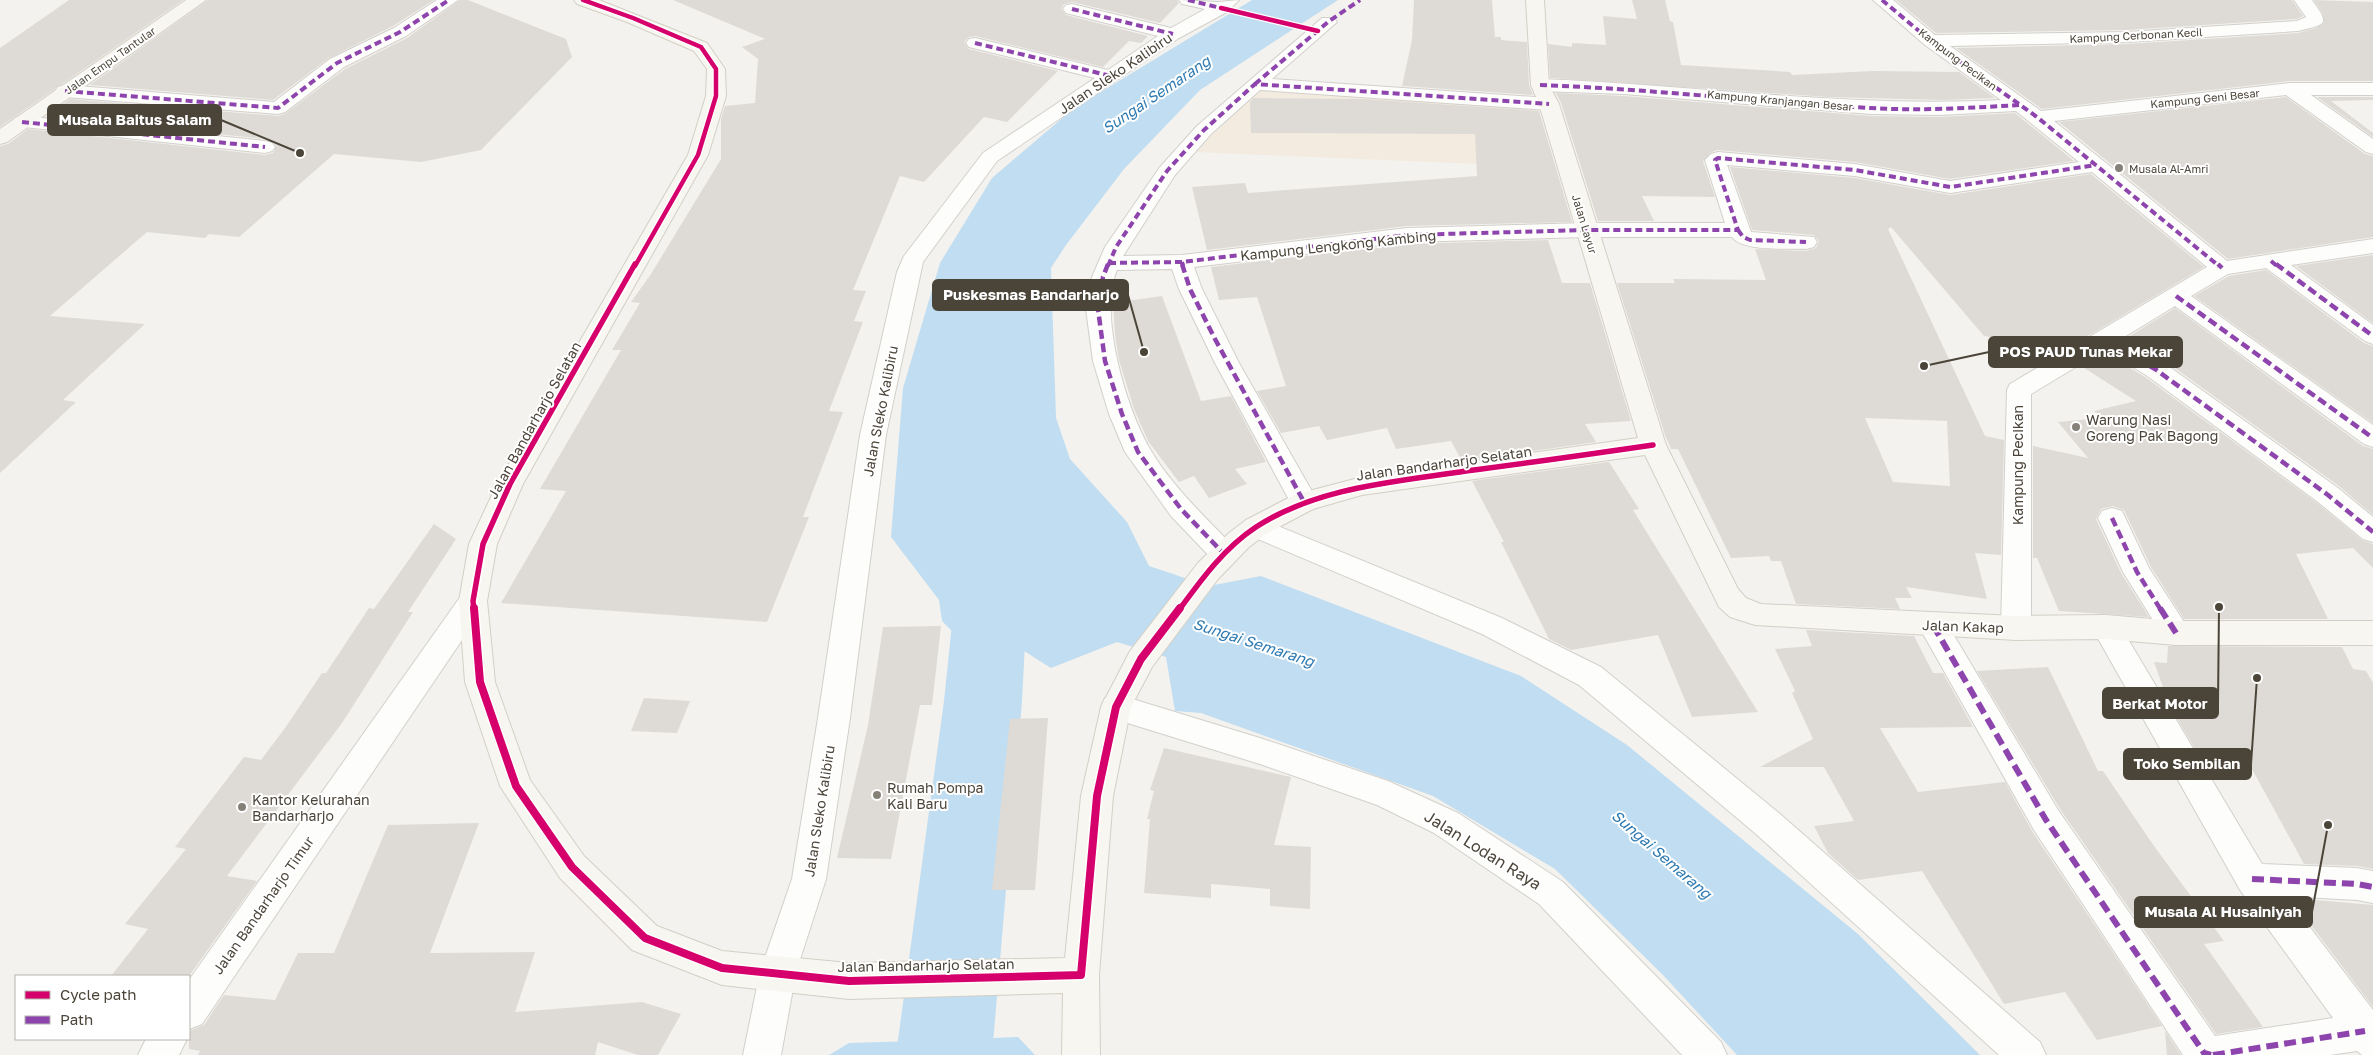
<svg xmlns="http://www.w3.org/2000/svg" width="2373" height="1055" font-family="'Golos Text',sans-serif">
<rect width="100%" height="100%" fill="#f4f2ee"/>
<!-- commercial -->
<path fill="#f3ebdf" d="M1259,89L1535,108L1549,167L1195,152Z"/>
<!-- water -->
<g fill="#c0ddf1">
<path d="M1252,0H1338L1200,90L1124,169L1066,245L1051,268L1056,418L1070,459L1127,522L1149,566L1209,586L1261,576L1521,676L1627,745L1858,934L1980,1055H1737L1662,974L1555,869L1433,796L1201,713L1175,711L1166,657L1117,642L1051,668L1024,651L955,634L942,621L939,600L891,537L903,388L940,263L992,178L1073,109Z"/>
<path d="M969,1018L968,1039L1018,1037L1035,1055H829L849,1043L914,1041L918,1020Z"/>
</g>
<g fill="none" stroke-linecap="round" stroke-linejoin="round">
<!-- river -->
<path fill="#c0ddf1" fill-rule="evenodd" d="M995,520L1020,527L1030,546L1022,701L992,1055H896L944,701L960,546L970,527Z"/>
</g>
<!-- building -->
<g fill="#dedbd6" fill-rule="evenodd">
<path d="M69,0H183L0,127V48Z"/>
<path d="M208,0H434L393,26L329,58L273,100L90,85Z"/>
<path d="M460,0H468L566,39L572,57L481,150L421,162L334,154L239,237L209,234L205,238L147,232L50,316L145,324L63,400L76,402L0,473V146L8,144L28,129L265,155L273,153L276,146L273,141L265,139L46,117L70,99L279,116L286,113L345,69L407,38Z"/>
<path d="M673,0H1177L1179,3L1160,23L1072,2L1064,4L1061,9L1066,15L1148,36L1141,43L1129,41L1103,67L975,36L969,37L964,42L969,49L1058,71L1007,122L984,117L924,182L900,176L853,290L866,291L854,321L863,322L829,411L843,412L803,517H809L767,622L501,603L566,491L540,489L621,350H612L640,303L631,302L651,274L721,159V119L725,106L755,103L758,59L742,47L765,39Z"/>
<path d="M1414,0H1492L1495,37H1501V40L1527,42L1529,85L1533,95L1402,86L1412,40Z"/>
<path d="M1632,0H1665L1670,21L1673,22L1681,65L1790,72L1792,75L1873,71L1959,72L1995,98L1943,100L1828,97L1550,78L1548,44L1572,47V43L1606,45L1603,16L1637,19Z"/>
<path d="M1896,0H2292L2303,16L2297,19L2127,30L1936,33Z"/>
<path d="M2314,0L2373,2V81H2290L2042,109L1956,48L2127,44L2298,33L2316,28L2324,23L2323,14Z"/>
<path d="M1556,93L1624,96L1871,116L1940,117L2015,113L2074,161L1950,179L1855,162L1717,150L1710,153L1703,161L1715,197L1642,196L1654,221H1598L1561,103Z"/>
<path d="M2286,97L2365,154L2373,156V237L2228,259L2059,122Z"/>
<path d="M2317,97H2373V100L2331,101L2373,133V137Z"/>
<path d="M1253,98L1363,99L1539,111L1572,222L1407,226L1207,250L1192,187L1245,183L1248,193L1477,176L1475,134L1251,133L1250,102Z"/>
<path d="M1730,167L1855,178L1950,195L2091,174L2204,267L2059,353L2052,348L1984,336L1891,227L1888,229L1985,436L2004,440L2001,555L1975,553L1987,599L1906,587L1912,598H1895L1900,609L1796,604L1781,561H1771L1769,556L1731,558L1678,449H1671L1665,435L1617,283H1675L1673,279L1766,280L1755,249L1806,251L1816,248L1819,241L1814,235L1752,230ZM1865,418L1947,421L1950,486L1893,482Z"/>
<path d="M1548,240L1562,283H1590L1631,421L1585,424L1596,442L1462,461L1451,441L1396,449L1387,428L1327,440L1319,426L1281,433L1257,391L1286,386L1257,297L1219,300L1211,267L1407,244Z"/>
<path d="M2373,255V323L2296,266Z"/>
<path d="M2266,270L2364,343L2373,346V423L2194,296L2229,276Z"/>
<path d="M1162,296L1201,401L1231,396L1266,462L1235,469L1247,484L1209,498L1194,476L1179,482L1148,441L1134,409L1119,360L1115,335L1113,303Z"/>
<path d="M2175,308L2363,446L2373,449V515L2339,486L2165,361L2125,339Z"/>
<path d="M2104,352L2145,377L2317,503L2362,540L2373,544V568L2353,548L2296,554L2328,619H2184L2151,567L2124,510L2113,506L2101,509L2096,519L2121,573L2149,617L2059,611L2037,558H2033V446L2088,458L2058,422L2102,418L2094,411L2136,401L2081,366Z"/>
<path d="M1609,462L1639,509L1633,510L1758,712L1692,717L1658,635L1571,650L1549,639L1501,542H1504L1472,481Z"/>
<path d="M434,524L456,539L408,612H413L342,723L227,876L257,881L189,976H111L148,929L125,924L186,849L175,847L244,757L261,760L285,728L322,673H326L369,608L374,609Z"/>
<path d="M941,626L932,705H920L891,859L837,858L868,725L883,627Z"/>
<path d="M1806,630L1914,636L1933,673H1943L1973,727L1880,728L1918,792L2005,782L2032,831L2162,1026L2097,1040L2065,992L2004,1004L1922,871L1858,880L1828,853L1814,826L1854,821L1824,767H1760L1813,739L1792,693L1795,691L1775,649L1812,646Z"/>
<path d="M2168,646L2342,647L2353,669L2366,671L2373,683V869L2357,866L2304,864L2252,769H2207L2162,693H2165L2154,662L2167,663Z"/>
<path d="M2048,667L2098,771H2103L2154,846L2224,941L2204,944L2263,1027L2216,1034L2060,809L1977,671Z"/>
<path d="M644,698L690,701L677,733L631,731Z"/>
<path d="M1048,718L1035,890H992L1010,719Z"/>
<path d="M1164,748L1291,777L1274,845L1311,847L1310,909L1270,906V889L1211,884V898L1144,893L1150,819H1147L1154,791L1150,790Z"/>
<path d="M479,823L430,953L535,952L515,1012L642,1002L681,1014L658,1055H638L598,1042L595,1055H198L200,1051L189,1049V1031L204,1025L224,995L275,1000L298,953H334L388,825Z"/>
<path d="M2304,899L2373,905V1007L2292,900Z"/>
<path d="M2165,1031L2181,1055H2167Z"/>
</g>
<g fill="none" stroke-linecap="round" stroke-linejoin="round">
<!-- street casing -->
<g stroke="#d2d0cb" stroke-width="2">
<g id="street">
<path d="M437,0H458L406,36L344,67L285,112L278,114L65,97L58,95L55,91L58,87L65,85L274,102L330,59L394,28Z"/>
<path d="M1179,0L1218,2L1239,0L1227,12L1179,38L997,161L923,262L886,435L850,718L826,879L796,972L781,1055H743L760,972L792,879L818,718L860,435L897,272L904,256L983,153L1095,78L969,47L966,43L969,39L975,38L1108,70L1158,36L1066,13L1063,9L1066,5L1072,4L1171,28L1205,9L1182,4Z"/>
<path d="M1873,0H1893L1935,35L2127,32L2297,21L2306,17L2294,0H2312C2330,25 2327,24 2298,31L2127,42L1950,46L2041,111L2290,83H2373V95H2311L2373,139V154L2366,152L2286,95L2054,121L2227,261L2373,239V253L2291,265L2373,325V344L2365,341L2266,268L2228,274L2191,296L2373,425V447L2364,444L2175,306L2121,339L2164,363L2338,488L2373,517V542L2363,539L2318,502L2146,375L2104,350L2031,394V628L2026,636L2016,640L2006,636L2001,628L2007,390L2010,384L2207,267L2092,172L1950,193L1855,176L1727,165L1751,232L1814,237L1817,242L1814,247L1806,249C1787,248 1743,252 1732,237H1587L1407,242L1194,267L1202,289L1239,363L1318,502L1314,509L1304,512L1294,509L1215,363L1179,289L1172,269L1117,270C1098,314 1126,408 1150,449C1170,484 1206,518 1234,547L1238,554L1234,561L1224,564L1214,561L1171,516L1125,452L1109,414L1093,361L1086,309L1092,277L1105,247L1160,167L1197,126L1322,18H1334L1337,22L1272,79L1549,98L1556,100L1559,104L1556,108L1549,110L1260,90L1211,134L1175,175L1123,256L1182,255L1407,228L1587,223H1725L1705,160L1711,154L1718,152L1855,164L1950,181L2079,162L2016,111L1940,115L1871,114L1624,94L1540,91L1533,89L1531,85L1533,81L1540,79C1694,85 1847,108 2001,100L1925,45Z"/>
<path d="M22,116L265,141L272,143L275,147L272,151L265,153L15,126L12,122L15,118Z"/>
<path d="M2112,508L2122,511L2149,568L2186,625L2191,633L2186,641L2176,645L2166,641L2123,572L2098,518L2102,511Z"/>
<path d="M1256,517L1502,618L1601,667L1780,814L2040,1042L2046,1055H1999L1756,834L1579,685L1482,634L1246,534L1242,527L1246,520Z"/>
<path d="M473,590L483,593L487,601L483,609L202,1024L189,1029V980L463,593Z"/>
<path d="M1933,614L1943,617L2058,810L2215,1036L2333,1018L2240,890L2096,635L2091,627L2096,619L2106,615L2116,619L2262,864L2357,868L2373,871V903L2357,900L2286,896L2373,1010V1055H2362L2357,1051L2330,1055H2183L2034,830L1918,625L1923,617Z"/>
<path d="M1116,694L1263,739L1388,781L1458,813L1563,882L1721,1042L1727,1055H1682L1539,904L1434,833L1377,805L1263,765L1105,716L1101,707L1105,698Z"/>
<path d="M146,1039H187L179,1055H138Z"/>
</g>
</g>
<!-- secondary casing -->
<g stroke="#d3cfc5" stroke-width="2">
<g id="secondary">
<path d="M186,0H206L7,142L0,144V129Z"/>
<path d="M574,0H599L707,43L725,69L726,96L708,155L523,484L497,544L487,601L495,682L530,780L584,856L657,926L722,951L849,963L1065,958L1081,796L1101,707L1130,651L1198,563L1229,533L1246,520L1294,495L1362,477L1638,438L1539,104L1531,85L1526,0H1544L1549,85L1559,104L1666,445L1738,589L1746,598L1761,604L2016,616L2106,615L2176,621H2373V645H2176L2106,639L2016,640L1755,625L1730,617L1719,607L1645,455L1362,495L1313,509L1266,534L1249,547L1218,579L1152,667L1131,707L1113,796L1099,975L1100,1055H1062L1063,993L849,999L722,985L632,950L560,878L500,786L465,682L459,601L469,544L497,484L688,155L706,96L707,69L694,51L627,22L577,4Z"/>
</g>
</g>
<!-- street -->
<use href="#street" fill="#fdfdfc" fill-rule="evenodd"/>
<!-- secondary -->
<use href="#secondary" fill="#f7f6f1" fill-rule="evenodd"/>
<!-- quiet-far2 -->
<g stroke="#8e44ad" stroke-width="4" stroke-dasharray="7 4" stroke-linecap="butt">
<path d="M1188,0L1221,8"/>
<path d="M1882,0L1931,41L2037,117L2219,266"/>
<path d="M1072,9L1173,34"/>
<path d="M975,43L1111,76"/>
<path d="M1255,84L1328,22L1360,0"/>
<path d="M1540,85C1651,89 1760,102 1871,108C1920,111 1970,108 2019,105"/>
<path d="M65,91L278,108L337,63L400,32L449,0"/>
<path d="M22,122L265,147"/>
<path d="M1738,230L1743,237L1750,240L1806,242"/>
<path d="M2271,261L2277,266"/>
<path d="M1182,262L1183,266"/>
<path d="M1109,263L1182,262L1407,235L1587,230H1738L1715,160L1718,158L1855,170L1950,187L2096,165"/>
<path d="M1108,266L1116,247L1167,171L1204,130L1255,84L1549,104"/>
</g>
<!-- quiet-far1 -->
<g stroke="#8e44ad" stroke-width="4.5" stroke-dasharray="9 4.5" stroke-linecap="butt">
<path d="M1108,264L1103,277L1098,309L1105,361L1122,414L1138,452L1181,509L1224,554"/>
<path d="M1182,264L1190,289L1215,339L1304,502"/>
<path d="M2218,264L2222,268"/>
<path d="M2276,264L2373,336"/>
<path d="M2176,296L2373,438"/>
<path d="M2103,339L2155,369L2328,495L2373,532"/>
<path d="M2112,518L2137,572L2161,610"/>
</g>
<!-- quiet -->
<g stroke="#8e44ad" stroke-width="6" stroke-dasharray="12 6" stroke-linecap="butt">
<path d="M2160,608L2176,633"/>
<path d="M1933,625L2046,820L2204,1053L2211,1055"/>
<path d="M2252,879L2357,884L2373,887"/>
<path d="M2213,1055L2365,1031"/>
</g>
<!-- cycleway-far2 casing -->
<g stroke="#fff" stroke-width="7">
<g id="cycleway-far2">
<path d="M583,0L633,18L701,47L716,69V96L698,155L635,266"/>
<path d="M1221,8L1318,31"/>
</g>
</g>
<!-- cycleway-far1 casing -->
<g stroke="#fff" stroke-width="9">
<g id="cycleway-far1">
<path d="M474,610L473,601L483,544L510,484L635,264"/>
<path d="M1179,610C1201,580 1224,548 1256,527C1318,487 1394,482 1466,471C1528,463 1591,454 1653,445"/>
</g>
</g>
<!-- cycleway casing -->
<g stroke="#fff" stroke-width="11">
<path id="cycleway" d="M474,608L480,682L516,786L572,867L645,938L722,968L849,981L1081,975L1097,796L1116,707L1141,659L1180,608"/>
</g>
<!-- cycleway-far2 -->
<use href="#cycleway-far2" stroke="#d6006c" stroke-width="4.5"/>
<!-- cycleway-far1 -->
<use href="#cycleway-far1" stroke="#d6006c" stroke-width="5.5"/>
<!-- cycleway -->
<use href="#cycleway" stroke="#d6006c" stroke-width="8"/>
</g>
<!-- markers -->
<g fill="#868178" stroke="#fff" stroke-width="2">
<circle cx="2119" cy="168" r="5"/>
<circle cx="2076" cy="427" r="5"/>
<circle cx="877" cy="795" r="5"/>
<circle cx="242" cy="807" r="5"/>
</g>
<g text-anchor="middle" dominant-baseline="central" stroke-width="4" stroke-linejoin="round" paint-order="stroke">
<!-- far-street labels -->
<g font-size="11" fill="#4b4439" stroke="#fff">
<text transform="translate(2136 35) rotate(-3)">Kampung Cerbonan Kecil</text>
<text transform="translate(1958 59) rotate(37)">Kampung Pecikan</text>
<text transform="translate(110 60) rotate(-35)">Jalan Empu Tantular</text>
<text transform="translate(2205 98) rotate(-6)">Kampung Geni Besar</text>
<text transform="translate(1780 100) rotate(5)">Kampung Kranjangan Besar</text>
<text transform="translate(1585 224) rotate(73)">Jalan Layur</text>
</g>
<!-- far-poi labels -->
<g font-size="11" fill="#4b4439" stroke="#fff" text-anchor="start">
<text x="2129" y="168">Musala Al-Amri</text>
</g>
<!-- street labels -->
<g font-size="14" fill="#4b4439" stroke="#fff">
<text transform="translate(1115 73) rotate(-34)">Jalan Sleko Kalibiru</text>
<text transform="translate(1338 245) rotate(-6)">Kampung Lengkong Kambing</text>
<text transform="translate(880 411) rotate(-79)">Jalan Sleko Kalibiru</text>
<text transform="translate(534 420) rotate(-61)">Jalan Bandarharjo Selatan</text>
<text transform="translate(1444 463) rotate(-8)">Jalan Bandarharjo Selatan</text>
<text transform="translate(2017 465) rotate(-90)">Kampung Pecikan</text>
<text transform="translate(1963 626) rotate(2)">Jalan Kakap</text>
<text transform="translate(819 811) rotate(-81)">Jalan Sleko Kalibiru</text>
<text transform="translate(263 905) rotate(-55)">Jalan Bandarharjo Timur</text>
<text transform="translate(926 965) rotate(-1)">Jalan Bandarharjo Selatan</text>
</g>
<!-- poi labels -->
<g font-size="14" fill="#4b4439" stroke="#fff" text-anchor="start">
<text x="2086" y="419">Warung Nasi<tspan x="2086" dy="16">Goreng Pak Bagong</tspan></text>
<text x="887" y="787">Rumah Pompa<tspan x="887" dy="16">Kali Baru</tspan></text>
<text x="252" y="799">Kantor Kelurahan<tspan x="252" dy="16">Bandarharjo</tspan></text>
</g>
<!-- water labels -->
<g font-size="15" font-style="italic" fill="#2e7ab2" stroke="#fff">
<text transform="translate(1156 94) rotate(-34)">Sungai Semarang</text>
<text transform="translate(1254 642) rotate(18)">Sungai Semarang</text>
<text transform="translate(1662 854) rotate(41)">Sungai Semarang</text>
</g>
<!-- near-street labels -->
<g font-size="16" fill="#4b4439" stroke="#fff">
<text transform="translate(1483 850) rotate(32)">Jalan Lodan Raya</text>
</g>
</g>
<!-- callouts -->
<path fill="none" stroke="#4b4439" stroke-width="2" d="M300 153L221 120M1144 352L1128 295M1924 366L1989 352M2219 607L2218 703M2257 678L2251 764M2328 825L2312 912"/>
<g fill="#4b4439" stroke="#fff" stroke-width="2">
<circle cx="300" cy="153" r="5"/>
<circle cx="1144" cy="352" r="5"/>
<circle cx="1924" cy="366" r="5"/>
<circle cx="2219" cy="607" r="5"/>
<circle cx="2257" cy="678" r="5"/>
<circle cx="2328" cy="825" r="5"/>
</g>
<g fill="#4b4439" stroke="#4b4439" stroke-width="2">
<rect x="48" y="105" width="173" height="30" rx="5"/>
<rect x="933" y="280" width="195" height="30" rx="5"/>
<rect x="1989" y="337" width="193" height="30" rx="5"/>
<rect x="2103" y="688" width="115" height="30" rx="5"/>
<rect x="2124" y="749" width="127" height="30" rx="5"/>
<rect x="2135" y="897" width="177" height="30" rx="5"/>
</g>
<g font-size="15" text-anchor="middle" font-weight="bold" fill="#fff">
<text x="135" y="125">Musala Baitus Salam</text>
<text x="1031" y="300">Puskesmas Bandarharjo</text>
<text x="2086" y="357">POS PAUD Tunas Mekar</text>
<text x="2160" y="709">Berkat Motor</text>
<text x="2187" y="769">Toko Sembilan</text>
<text x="2223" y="917">Musala Al Husainiyah</text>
</g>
<!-- legend -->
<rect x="15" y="975" width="175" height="65" fill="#ffffff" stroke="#b7b4b0"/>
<rect x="25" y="991" width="25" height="8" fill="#d6006c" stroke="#b7b4b0"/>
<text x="60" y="1000" font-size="15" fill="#4b4439">Cycle path</text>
<rect x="25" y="1016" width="25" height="8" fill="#8e44ad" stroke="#b7b4b0"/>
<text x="60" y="1025" font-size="15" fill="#4b4439">Path</text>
</svg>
